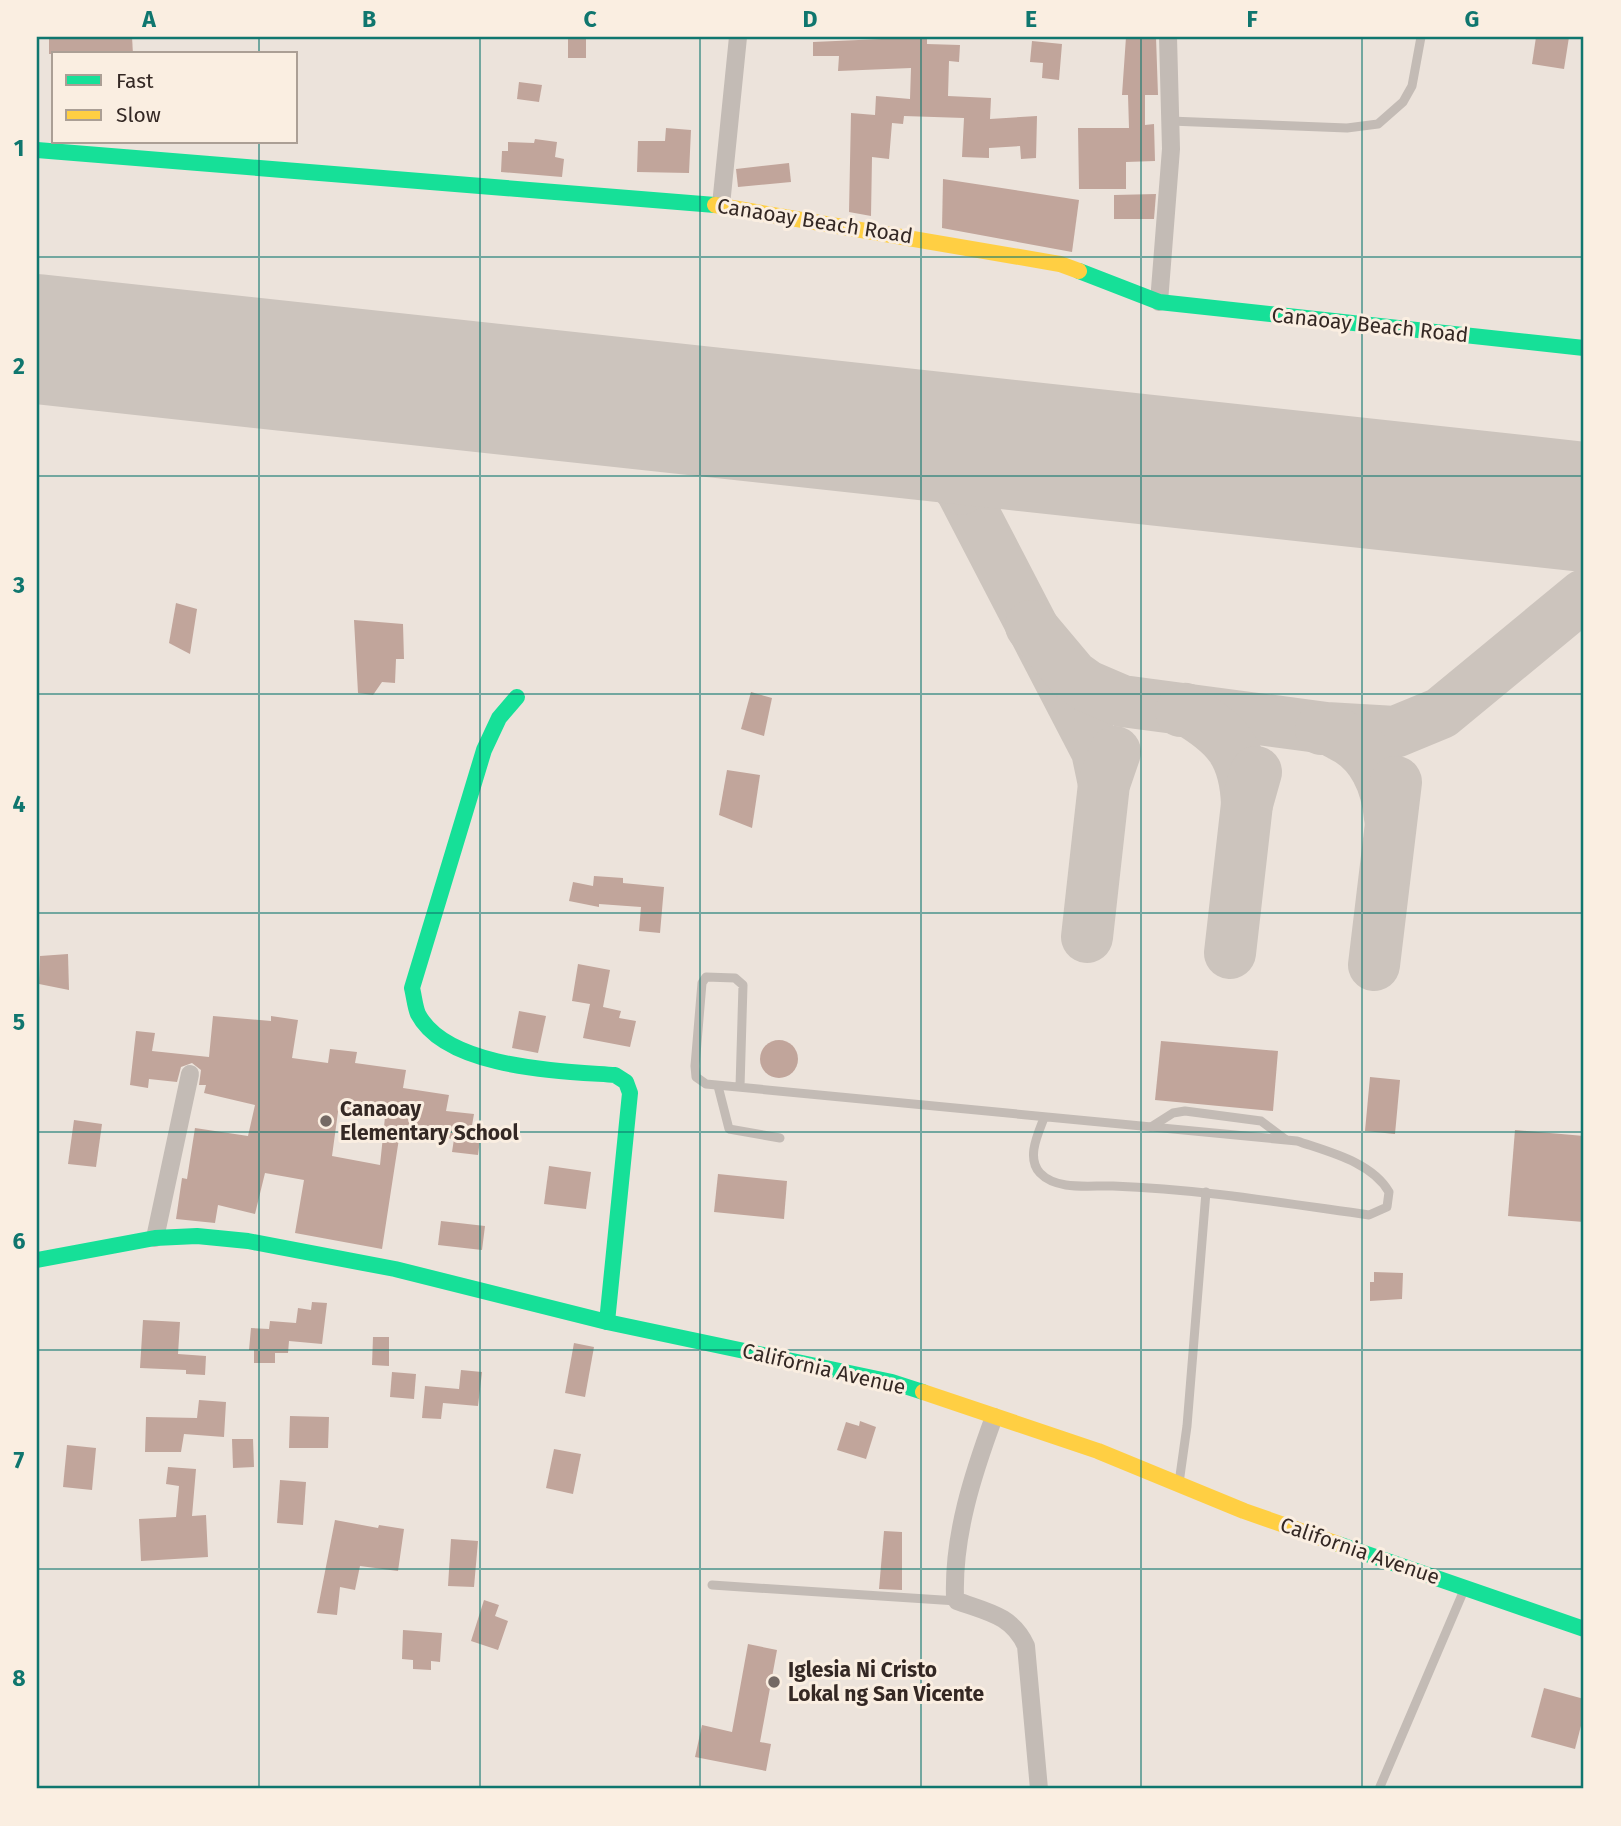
<svg xmlns="http://www.w3.org/2000/svg" width="1621" height="1826" font-family="'Fira Sans',sans-serif">
<rect width="100%" height="100%" fill="#ece3db"/>
<g fill="none" stroke-linecap="round" stroke-linejoin="round">
<!-- taxiway -->
<g stroke="#ccc4bd" stroke-width="52">
<path d="M885,431L926,448L961,489L1097,751L1104,784"/>
<path d="M961,489L957,474L963,454L974,447L1008,445"/>
<path d="M1031,626L1073,676L1087,686L1122,701L1326,728L1395,732L1441,713L1584,595"/>
<path d="M1181,711L1185,709C1228,734 1245,754 1247,804"/>
<path d="M1321,729C1329,728 1335,732 1342,736C1373,751 1387,784 1390,818"/>
<path d="M1087,937L1104,784L1115,752"/>
<path d="M1230,953L1247,804L1256,772"/>
<path d="M1374,965L1396,782"/>
</g>
<!-- runway -->
<path stroke="#ccc4bd" stroke-width="130" d="M37,339L1584,507"/>
</g>
<!-- building -->
<g fill="#c1a59b" fill-rule="evenodd">
<path d="M49,37H132L133,54H49Z"/>
<rect x="568" y="37" width="18" height="21"/>
<path d="M927,37V44L960,45L959,62L949,61L948,96L991,98L990,119L1037,116L1036,158L1021,159L1020,146L989,148V158L962,157L964,118L904,116L903,124L892,123L889,159L872,157L871,216L849,212L851,113L875,115L876,96L910,99L911,68L838,71L839,56H813V42Z"/>
<path d="M1126,37H1156L1158,95H1145V125L1154,124L1155,161L1126,162V189H1079L1078,128H1129L1128,95H1122Z"/>
<path d="M1536,37H1569L1564,69L1532,64Z"/>
<path d="M1032,41L1062,44L1059,80L1042,78L1043,63L1030,62Z"/>
<path d="M519,82L542,85L539,102L517,99Z"/>
<path d="M666,128L691,130L689,173L637,172L638,141H665Z"/>
<path d="M535,139L557,142L555,157L564,159L562,177L501,172L502,151H508V142L534,143Z"/>
<path d="M789,163L791,182L738,187L736,169Z"/>
<path d="M943,179L1079,200L1072,252L942,228Z"/>
<path d="M1156,194L1154,219H1114V195Z"/>
<path d="M176,603L197,609L190,654L169,643Z"/>
<path d="M354,620L403,624L404,659H396L395,683L382,682L373,695L358,693Z"/>
<path d="M751,692L772,698L764,736L741,729Z"/>
<path d="M727,770L760,775L752,828L719,815Z"/>
<path d="M594,876L623,878V883L664,887L660,933L639,931L641,907L599,904V907L569,901L573,882L593,886Z"/>
<path d="M68,954L69,990L39,984L40,956Z"/>
<path d="M578,964L610,970L603,1007L621,1011L619,1018L636,1021L630,1047L583,1038L590,1004L572,1001Z"/>
<path d="M519,1011L546,1016L538,1053L512,1048Z"/>
<path d="M213,1016L271,1021V1016L298,1020L292,1058L328,1063L330,1049L357,1052L355,1063L406,1070L403,1088L449,1095L446,1111L474,1114L471,1131L481,1132L478,1155L452,1152L454,1139L400,1132L382,1249L295,1233L304,1180L265,1173L255,1214L218,1205L215,1223L176,1219L182,1178L187,1179L195,1128L248,1136L255,1105L204,1093L206,1085H199L201,1070L192,1063L181,1067L177,1082L149,1079L148,1088L130,1085L136,1031L155,1033L152,1051L209,1057ZM338,1112L385,1117L380,1165L332,1156Z"/>
<circle cx="779" cy="1059" r="19"/>
<path d="M1161,1041L1278,1051L1273,1111L1155,1100Z"/>
<path d="M1370,1077L1400,1080L1395,1134L1365,1131Z"/>
<path d="M74,1120L102,1124L96,1167L68,1164Z"/>
<path d="M1515,1130L1584,1136V1222L1508,1216Z"/>
<path d="M549,1166L591,1172L586,1209L544,1204Z"/>
<path d="M718,1174L787,1181L784,1219L714,1212Z"/>
<path d="M441,1221L485,1226L482,1250L438,1245Z"/>
<path d="M1374,1272L1403,1273L1402,1299L1370,1301V1282H1374Z"/>
<path d="M312,1302L327,1303L322,1344L289,1341L288,1353H275V1363H254V1350H249L251,1328L269,1329L270,1321L296,1323L298,1308L311,1310Z"/>
<path d="M143,1320L180,1322L178,1354L206,1356L205,1375L186,1374V1370L140,1368Z"/>
<path d="M373,1337H389V1366L372,1365Z"/>
<path d="M574,1343L594,1347L585,1397L565,1393Z"/>
<path d="M461,1370L482,1372L478,1406L443,1403L441,1419L422,1418L425,1386L459,1389Z"/>
<path d="M392,1372L416,1374L414,1399L390,1397Z"/>
<path d="M199,1400L226,1402L224,1437L184,1434L181,1452H145L146,1417L197,1418Z"/>
<path d="M290,1416L329,1417L328,1448H289Z"/>
<path d="M860,1421L876,1427L866,1459L837,1450L846,1422L859,1426Z"/>
<path d="M232,1439H253L254,1467L233,1468Z"/>
<path d="M67,1445L96,1448L92,1490L63,1487Z"/>
<path d="M554,1449L581,1454L573,1494L546,1488Z"/>
<path d="M168,1467L196,1469L192,1516L206,1515L208,1557L141,1561L139,1519L176,1517L179,1486L166,1484Z"/>
<path d="M280,1480L306,1482L303,1525L277,1523Z"/>
<path d="M335,1520L378,1528L379,1525L404,1529L398,1571L360,1566L355,1590L340,1587L337,1615L317,1613Z"/>
<path d="M884,1531L902,1532V1590L879,1589Z"/>
<path d="M451,1539L478,1541L474,1587L448,1586Z"/>
<path d="M484,1600L499,1605L495,1616L508,1621L498,1650L471,1641Z"/>
<path d="M403,1630L442,1633L440,1662L431,1661V1670L413,1669V1660L402,1659Z"/>
<path d="M748,1644L777,1650L760,1742L771,1744L766,1771L695,1757L702,1725L732,1732Z"/>
<path d="M1544,1688L1584,1699V1714L1575,1749L1531,1737Z"/>
</g>
<g fill="none" stroke-linecap="round" stroke-linejoin="round">
<!-- lane -->
<g stroke="#c3bbb5" stroke-width="9">
<path d="M1170,121L1347,128L1378,124L1403,102L1412,86L1421,37"/>
<path d="M718,1086L729,1129L780,1138"/>
<path d="M740,1087L743,985L735,978L706,977L702,983L695,1066L696,1077L706,1084L1297,1141C1329,1152 1372,1162 1389,1192L1387,1207L1369,1215C1283,1203 1199,1189 1113,1186C1091,1185 1057,1191 1040,1173C1026,1158 1038,1134 1044,1118"/>
<path d="M1151,1127L1173,1113L1185,1111L1261,1121L1285,1139"/>
<path d="M1179,1483L1187,1426L1206,1192"/>
<path d="M712,1585L957,1601"/>
<path d="M1379,1789L1464,1590"/>
</g>
<!-- street -->
<g stroke="#c3bbb5" stroke-width="18">
<path d="M721,205L738,37"/>
<path d="M1159,302L1171,149L1168,37"/>
<path d="M155,1238L190,1074"/>
<path d="M994,1417C973,1474 953,1535 955,1597L957,1601C987,1612 1012,1615 1026,1646L1039,1789"/>
</g>
<!-- fast -->
<g stroke="#16e098" stroke-width="16">
<path d="M37,150L715,205"/>
<path d="M1079,271L1159,302L1584,348"/>
<path d="M517,697L499,718L484,750L412,988C414,996 415,1007 418,1014C447,1069 562,1071 615,1075L626,1082L630,1093L607,1322"/>
<path d="M37,1260L155,1238L197,1236L248,1241L395,1269L607,1322L892,1382L923,1392"/>
<path d="M1338,1544L1584,1629"/>
</g>
<!-- slow -->
<g stroke="#ffcf43" stroke-width="16">
<path d="M715,205L1060,264L1079,271"/>
<path d="M923,1392L1098,1451L1244,1511L1338,1544"/>
</g>
</g>
<!-- grid -->
<path fill="none" stroke="#0f766e" stroke-width="2" stroke-opacity="0.55" d="M259,37V54M480,37V1789M700,37V1789M921,37V1789M1141,37V1789M1362,37V1789M259,142V1789M37,257H1584M37,476H1584M37,694H1584M37,913H1584M37,1132H1584M37,1350H1584M37,1569H1584"/>
<!-- markers -->
<g fill="#746964" stroke="#faeee1" stroke-width="2.5">
<circle cx="326" cy="1121" r="7"/>
<circle cx="774" cy="1682" r="7"/>
</g>
<g text-anchor="middle" dominant-baseline="central" stroke-width="6" stroke-linejoin="round" paint-order="stroke">
<!-- street labels -->
<g font-size="21" fill="#342824" stroke="#faeee1">
<text transform="translate(815 221) rotate(9)">Canaoay Beach Road</text>
<text transform="translate(1370 325) rotate(6)">Canaoay Beach Road</text>
<text transform="translate(824 1369) rotate(13)">California Avenue</text>
<text transform="translate(1360 1551) rotate(19)">California Avenue</text>
</g>
<!-- poi labels -->
<g font-size="21" font-weight="bold" fill="#342824" stroke="#faeee1" text-anchor="start">
<text x="340" y="1109">Canaoay<tspan x="340" dy="24">Elementary School</tspan></text>
<text x="788" y="1670">Iglesia Ni Cristo<tspan x="788" dy="24">Lokal ng San Vicente</tspan></text>
</g>
</g>
<!-- border -->
<rect width="1621" height="1826" fill="none" stroke="#faeee1" stroke-width="77"/>
<!-- legend -->
<rect x="52" y="52" width="245" height="91" fill="#faeee1" stroke="#ab9f95" stroke-width="2"/>
<rect x="66" y="75" width="35" height="10" fill="#16e098" stroke="#ab9f95" stroke-width="2"/>
<text x="116" y="88" font-size="21" fill="#342824">Fast</text>
<rect x="66" y="110" width="35" height="10" fill="#ffcf43" stroke="#ab9f95" stroke-width="2"/>
<text x="116" y="122" font-size="21" fill="#342824">Slow</text>
<rect x="38" y="38" width="1544" height="1749" fill="none" stroke="#0f766e" stroke-width="2.5"/>
<g font-size="23" text-anchor="middle" font-weight="bold" fill="#0f766e">
<text x="149" y="27">A</text>
<text x="369" y="27">B</text>
<text x="590" y="27">C</text>
<text x="810" y="27">D</text>
<text x="1031" y="27">E</text>
<text x="1252" y="27">F</text>
<text x="1472" y="27">G</text>
<text x="19" y="156">1</text>
<text x="19" y="374">2</text>
<text x="19" y="593">3</text>
<text x="19" y="812">4</text>
<text x="19" y="1030">5</text>
<text x="19" y="1249">6</text>
<text x="19" y="1468">7</text>
<text x="19" y="1686">8</text>
</g>
</svg>
